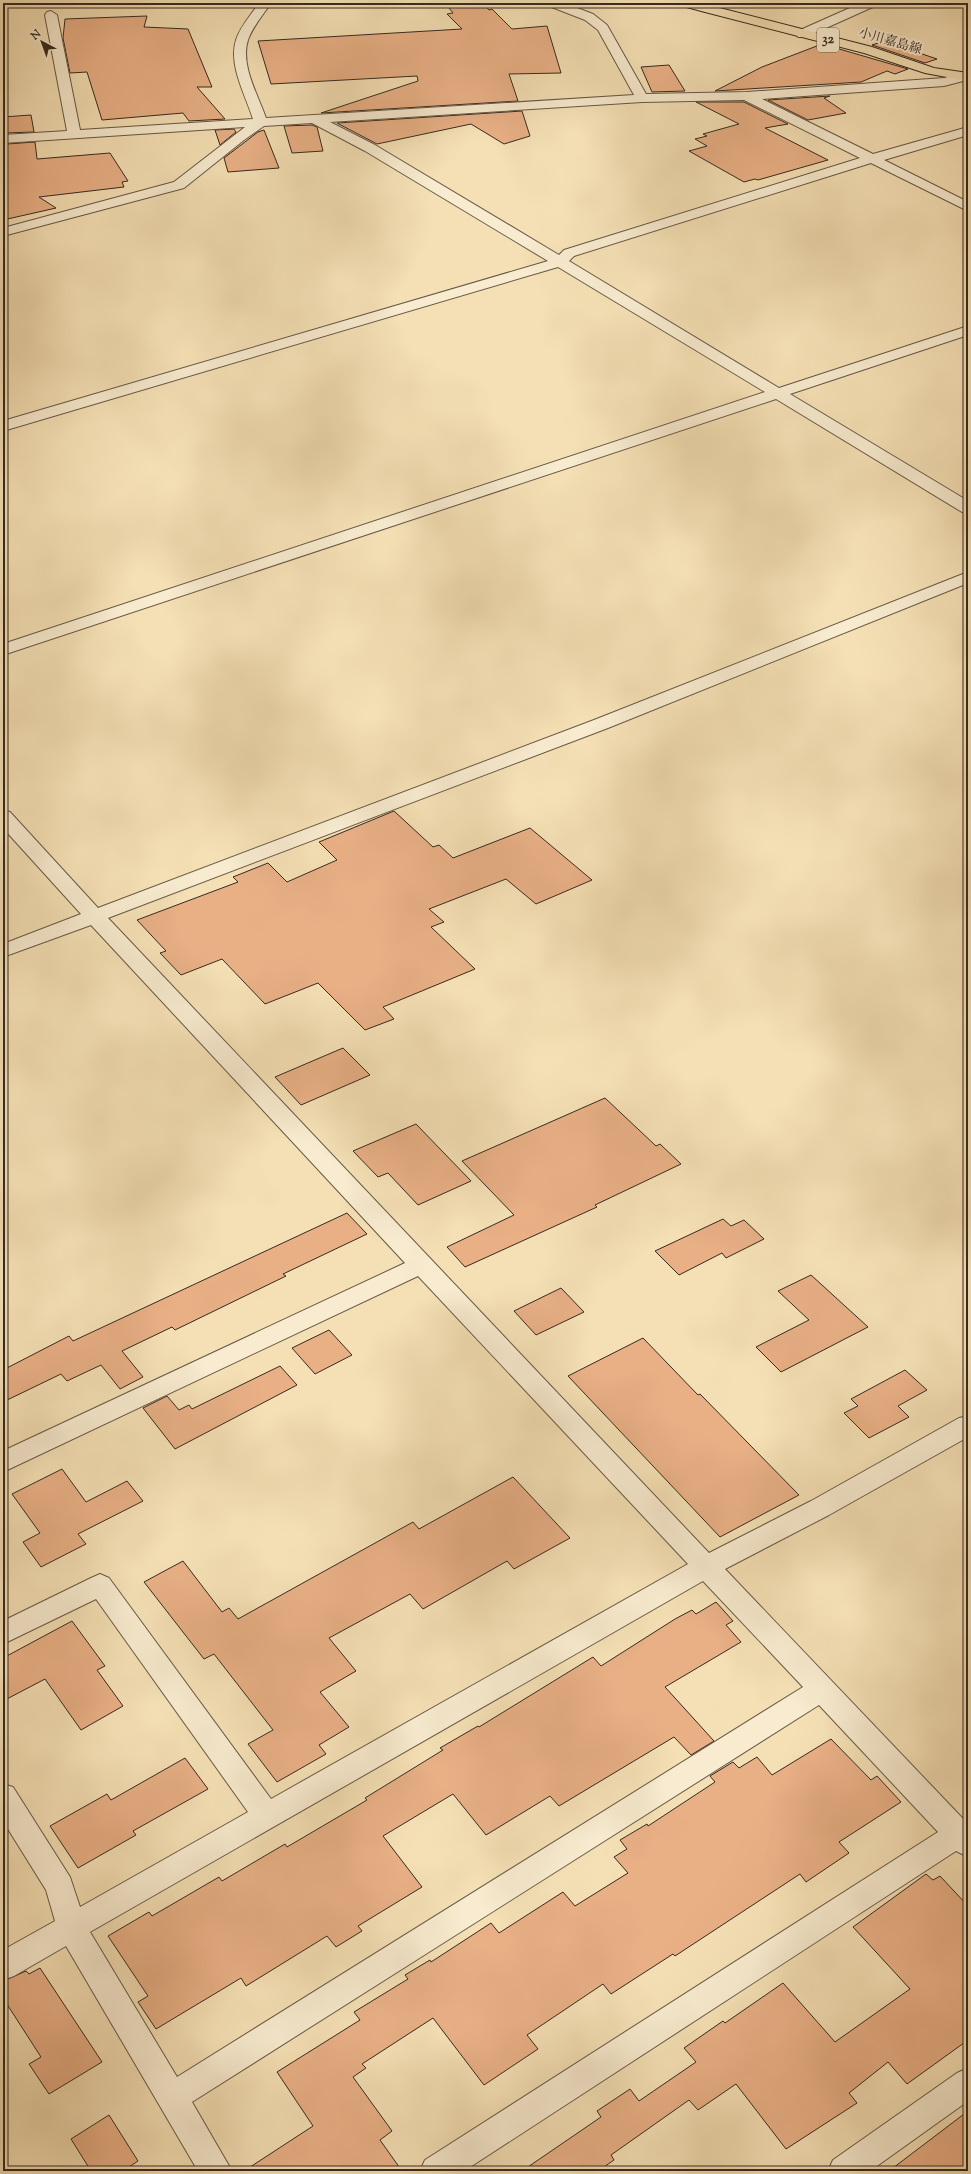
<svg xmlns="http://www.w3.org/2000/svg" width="971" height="2174" font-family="'Sorts Mill Goudy','Noto Serif JP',serif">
<rect width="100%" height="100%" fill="#f5e0b5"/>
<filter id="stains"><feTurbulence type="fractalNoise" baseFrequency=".005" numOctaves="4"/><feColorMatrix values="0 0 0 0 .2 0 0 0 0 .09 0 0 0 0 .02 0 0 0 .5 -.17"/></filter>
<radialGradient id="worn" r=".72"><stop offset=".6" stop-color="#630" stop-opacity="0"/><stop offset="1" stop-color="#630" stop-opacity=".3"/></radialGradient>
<!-- building -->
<g fill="#e9b086" stroke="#362a1f">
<path d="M445,3H483L489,10L492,9L512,29L547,26L561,73L509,74L518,101L321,113L418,81L417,76L271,84L258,41L462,29L447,14L453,13Z"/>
<path d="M147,16L144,27L188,29L212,87H197L225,119L189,121L183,113L102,120L87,72L70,73L63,38L65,19Z"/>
<path d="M884,41L937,59L925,63L872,45Z"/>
<path d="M822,44L908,69L895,74L887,71L861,82L715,91L762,67Z"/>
<path d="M669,65L685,91L652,92L641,67Z"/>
<path d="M830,96L824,98L846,113L808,120L768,100Z"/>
<path d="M696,102H744L788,124L765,128L828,160L758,180L755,179L744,182L689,151L707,146L695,139L707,136L703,134L739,124Z"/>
<path d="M522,111L530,136L504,144L471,124L377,144L337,123Z"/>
<path d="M31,115L34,132L5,133L3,117Z"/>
<path d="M312,125L317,127L323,151L292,153L284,126Z"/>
<path d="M234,129L236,132L220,145L215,130Z"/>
<path d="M264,130L279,168L228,172L224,158L258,132Z"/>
<path d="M35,142L37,159L110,153L128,181L122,182L124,187L39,197L56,208L3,220V147H7V144Z"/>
<path d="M394,811L433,847L439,845L453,858L530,828L592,880L536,904L506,879L429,909L444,922L431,927L475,969L383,1007L394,1019L365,1030L318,983L265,1004L222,959L181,975L160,953L166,951L137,920L238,882L233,877L268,863L287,882L337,860L319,842Z"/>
<path d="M343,1048L370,1075L301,1105L275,1077Z"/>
<path d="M605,1098L656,1146L660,1144L681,1164L595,1205L597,1207L465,1267L447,1247L514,1215L462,1161Z"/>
<path d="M416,1124L471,1181L418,1205L388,1173L378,1177L353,1151Z"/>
<path d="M347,1213L367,1234L283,1274L286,1276L175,1330L172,1327L122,1351L143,1377L120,1389L101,1365L67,1381L61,1374L3,1402V1370L69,1336L73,1341Z"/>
<path d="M723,1219L731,1226L744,1220L764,1239L726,1258L722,1253L679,1275L655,1251Z"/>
<path d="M811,1275L868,1327L781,1372L756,1347L809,1320L778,1291Z"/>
<path d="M561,1288L584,1312L536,1335L514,1311Z"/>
<path d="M329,1330L352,1355L315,1374L292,1348Z"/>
<path d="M643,1338L698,1395L700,1394L799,1495L720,1537L568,1376Z"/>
<path d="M280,1366L297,1385L175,1449L143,1408L167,1396L179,1410L189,1405L192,1409Z"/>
<path d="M905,1370L927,1390L898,1406L909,1417L869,1438L844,1413L858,1406L851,1399Z"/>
<path d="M62,1469L86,1502L127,1481L143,1501L78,1534L86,1544L41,1567L23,1542L40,1533L12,1494Z"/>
<path d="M513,1477L570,1538L514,1569L507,1561L423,1609L410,1594L329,1638L356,1671L320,1692L349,1727L319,1745L326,1754L277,1782L248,1744L273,1730L214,1654L204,1659L144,1582L183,1561L222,1612L229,1608L238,1619L413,1522L419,1529Z"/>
<path d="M716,1602L733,1621L726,1625L741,1642L665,1687L714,1741L691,1755L674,1737L559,1806L550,1796L486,1835L453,1794L383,1836L422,1887L358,1926L362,1931L336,1947L327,1936L246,1986L241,1978L156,2029L138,2002L148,1996L108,1936L149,1912L152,1916L219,1877L222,1881L285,1844L287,1847L367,1800L365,1798L443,1750L440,1748L478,1726L479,1727L593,1657L601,1666L675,1619L692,1610L696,1614Z"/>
<path d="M72,1621L105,1666L97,1670L123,1706L81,1730L45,1679L3,1701V1658Z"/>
<path d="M831,1739L871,1780L877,1776L901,1802L839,1842L849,1853L806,1882L800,1874L675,1956L673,1954L611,1994L603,1984L527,2035L538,2049L484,2085L433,2018L362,2064L366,2068L353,2077L392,2131L380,2140L402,2171H244L313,2126L277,2072L360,2020L354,2012L408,1979L405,1975L430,1960L431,1962L491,1923L499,1933L563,1892L575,1906L628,1873L614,1857L627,1849L620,1840L647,1824L648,1826L715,1782L710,1776L733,1762L739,1768L757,1757L772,1775Z"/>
<path d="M185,1758L208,1789L133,1831L136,1835L78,1868L50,1826L107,1794L111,1800Z"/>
<path d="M926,1874L933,1880L940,1876L968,1906V2040L907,2084L888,2062L849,2093L857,2103L786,2149L736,2084L698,2110L689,2100L611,2155L614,2160L598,2171H522L601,2117L597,2111L630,2089L639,2101L696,2062L684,2048L723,2021L725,2023L783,1983L835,2042L910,1989L853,1927Z"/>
<path d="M40,1968L102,2062L49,2094L29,2064L41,2057L3,1998V1981L26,1971L29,1974Z"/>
<path d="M968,2111V2171H889Z"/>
<path d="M109,2115L138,2161L123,2171H91L71,2139Z"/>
</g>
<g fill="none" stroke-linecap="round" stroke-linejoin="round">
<!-- minor casing -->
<g stroke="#665844" stroke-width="2">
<g id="minor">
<path d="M259,3H271C263,15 253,26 248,40C240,65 258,95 266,118L634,95L598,30L585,20L549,6L547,3H564L593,14L607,25L646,94L747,92L944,78L963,73L967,74V80L944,86L762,99L873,154L968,127V135L884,160L968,202V211L871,163L574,256L569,261L779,388L968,326V335L790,394L968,501V513L962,512L776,399L3,655V644L765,392L558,267L3,431V421L548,261L365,151L312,123L264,126L244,140L184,188L3,236V228L174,182L245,127L3,143V135L67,131L45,15L47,12L51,11L57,15L80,130L253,119C246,96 228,65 236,40C240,27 251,15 259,3ZM744,100L860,158L564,250L559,255L375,145L330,122L642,102Z"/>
<path d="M861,3H877L875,6L806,37H798L796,34L798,31Z"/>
<path d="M968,572V583L608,728L108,918L709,1553L811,1501L959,1418L968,1416V1437L829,1515L725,1569L968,1824V1857L956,1851L464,2171H420L425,2160L938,1832L819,1705L192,2102L232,2171H198L66,1946L14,1976L3,1980V1950L55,1921L46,1890L3,1821V1784L13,1787L70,1877L80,1907L248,1812L96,1599L3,1644V1621L91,1578L100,1574L109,1578L271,1799L688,1564L418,1276L3,1472V1451L405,1263L91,925L3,957V944L81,914L3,828V810L10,812L98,908L594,720ZM703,1581L803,1687L177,2077L90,1932Z"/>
<path d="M968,2068V2101L870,2171H828L833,2160L957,2073Z"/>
</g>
</g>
<!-- major casing -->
<g stroke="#362a1f" stroke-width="2">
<path id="major" d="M681,3H700L872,47L934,68L968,73V81L925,73L864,53L705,12L683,6Z"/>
</g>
<!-- minor -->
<use href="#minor" fill="#f8ebcf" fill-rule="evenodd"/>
<!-- major -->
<use href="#major" fill="#f5e0b5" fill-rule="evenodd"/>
</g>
<g text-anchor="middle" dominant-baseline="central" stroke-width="4" stroke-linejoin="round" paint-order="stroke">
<!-- far-street labels -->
<g font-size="13" fill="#362a1f" stroke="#f8ebcf">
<text transform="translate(890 42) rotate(16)">小川嘉島線</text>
</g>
<!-- shield labels -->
<rect fill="#f8ebcf" stroke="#706454" stroke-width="1" x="817" y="28" width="22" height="24" rx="3"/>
<g font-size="14" font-weight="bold" fill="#362a1f">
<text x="828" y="40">32</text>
</g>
</g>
<!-- margin -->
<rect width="971" height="2174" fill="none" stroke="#f5e0b5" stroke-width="16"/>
<rect x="4" y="4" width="963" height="2166" fill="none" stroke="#362a1f" stroke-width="2"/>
<rect x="8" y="8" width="955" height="2158" fill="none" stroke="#362a1f"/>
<!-- north arrow -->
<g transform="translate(42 42) rotate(319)" stroke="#f8ebcf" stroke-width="3" paint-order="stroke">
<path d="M0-3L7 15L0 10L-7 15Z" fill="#362a1f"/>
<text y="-6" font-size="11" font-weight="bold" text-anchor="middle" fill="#362a1f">N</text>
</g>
<rect width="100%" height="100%" filter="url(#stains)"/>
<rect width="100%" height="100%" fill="url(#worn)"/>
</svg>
